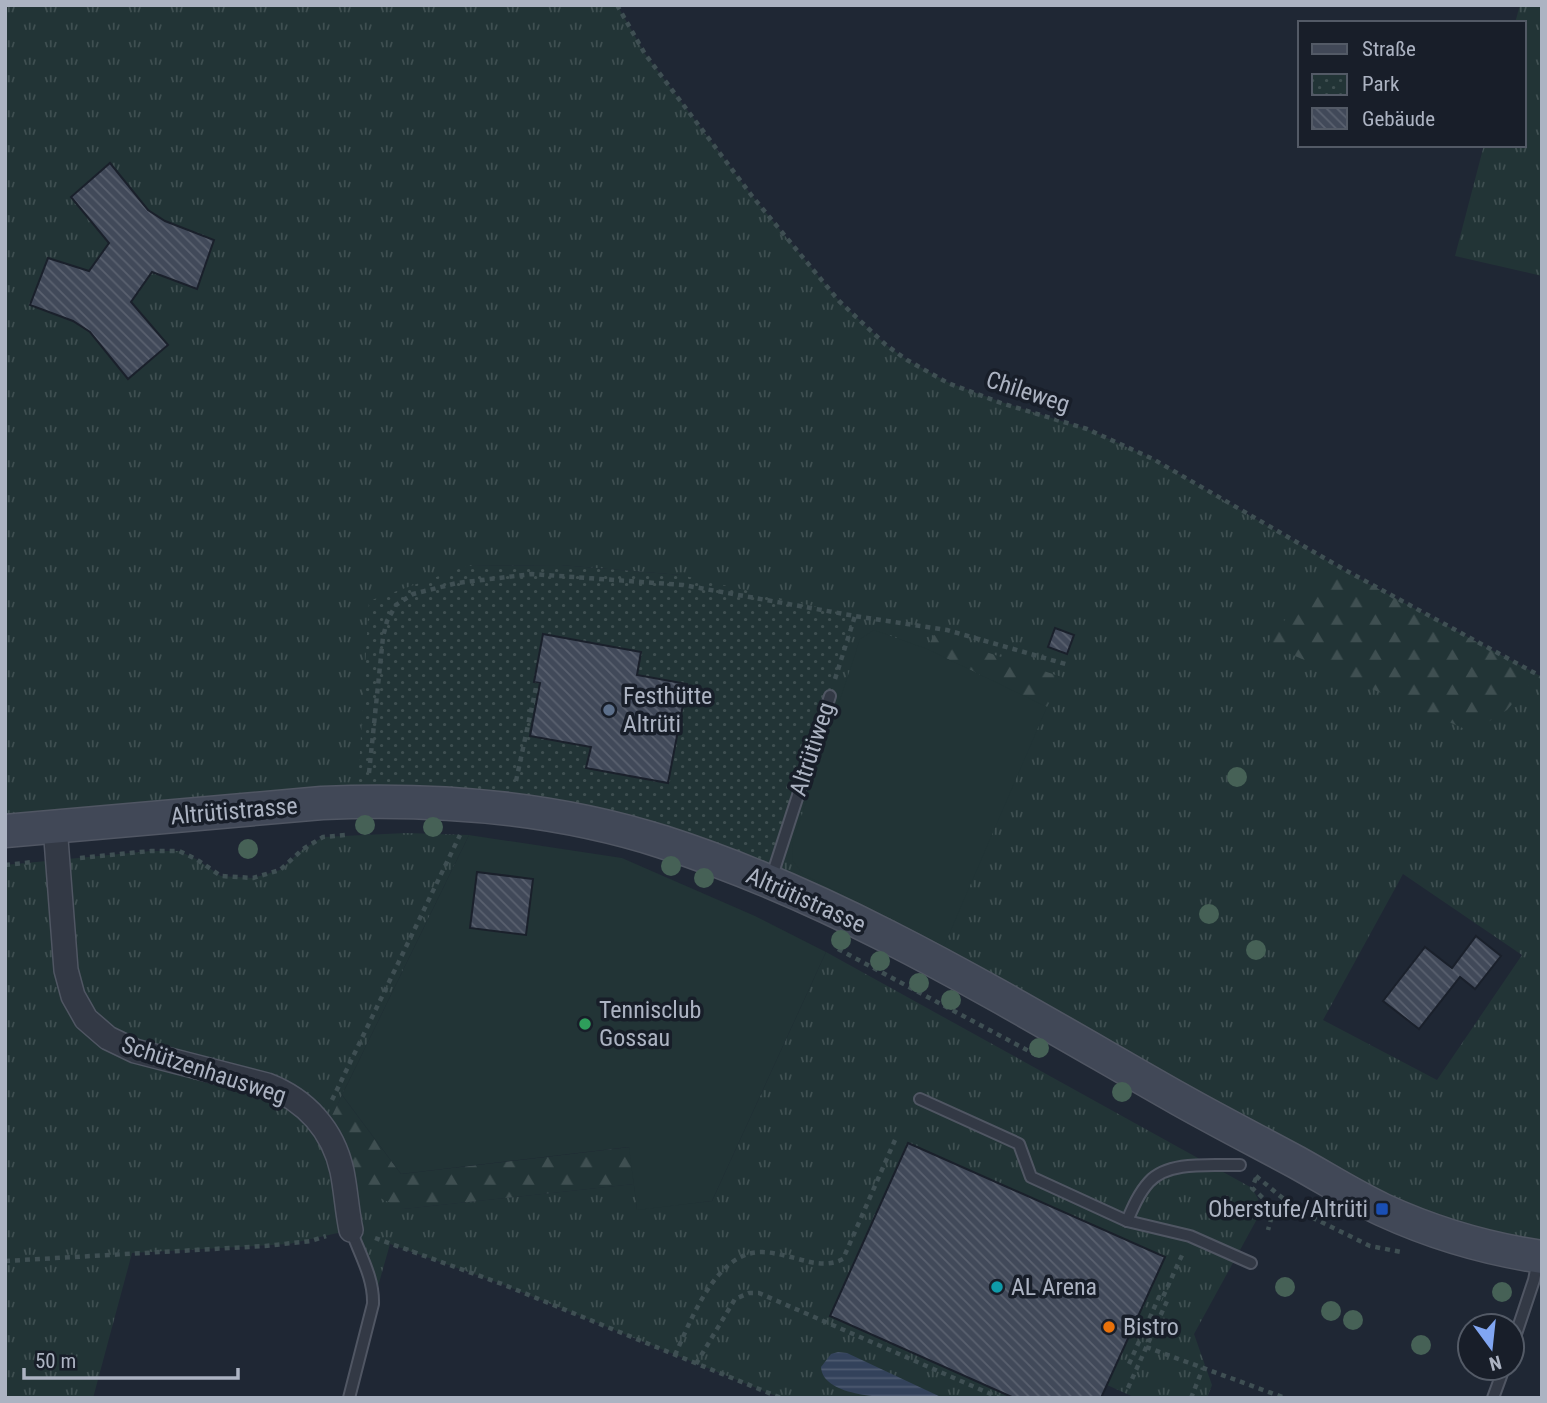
<svg xmlns="http://www.w3.org/2000/svg" width="1547" height="1403" font-family="'Roboto Condensed',sans-serif">
<defs>
<pattern id="grass-tufts" width="24" height="20" patternUnits="userSpaceOnUse" patternTransform="scale(1.75)"><rect width="24" height="20" fill="#223436"/><path d="M3 7l-1-3M5 7V3M7 7l1-3M15 17l-1-3M17 17v-4M19 17l1-3" fill="none" stroke="#3f4f51"/></pattern>
<pattern id="forest-firs" width="22" height="20" patternUnits="userSpaceOnUse" patternTransform="scale(1.75)"><rect width="22" height="20" fill="#223436"/><path d="M5 1l3.5 6h-7zM16 11l3.5 6h-7z" fill="#3f4f51"/></pattern>
<pattern id="park-dots" width="8" height="8" patternUnits="userSpaceOnUse" patternTransform="scale(1.75)"><rect width="8" height="8" fill="#223436"/><path d="M2 2h.1M6 6h.1" fill="none" stroke="#3f4f51" stroke-width="1.8" stroke-linecap="round"/></pattern>
<pattern id="water-rules" width="6" height="5" patternUnits="userSpaceOnUse" patternTransform="scale(1.75)"><rect width="6" height="5" fill="#33425b"/><path d="M0 2.5h6" fill="none" stroke="#4e5b71"/></pattern>
<pattern id="building-back-hatch" width="6" height="6" patternUnits="userSpaceOnUse" patternTransform="scale(1.75)"><rect width="6" height="6" fill="#414959"/><path d="M-1 5l2 2M0 0l6 6M5-1l2 2" fill="none" stroke="#5a616f"/></pattern>
</defs>
<rect width="100%" height="100%" fill="#1f2734"/>
<!-- grass -->
<g fill="url(#grass-tufts)" fill-rule="evenodd">
<path d="M5,5H617L645,54L752,196L839,301L886,345L907,360L949,383L1001,402L1087,429L1153,459L1345,571L1542,677V1257L1487,1247L771,882L681,575L560,565L467,566L357,802L5,831ZM1403,874L1522,955L1437,1080L1323,1020Z"/>
<path d="M1520,5H1542V276L1455,256L1484,145H1524V23H1515Z"/>
<path d="M406,833L469,835L325,1130L403,1209L634,1184L637,1209L712,1201L826,952L1252,1188L1263,1208L1194,1334L1212,1385L1207,1398H1136L1107,1385L1164,1257L908,1143L830,1316L1014,1398H781L502,1284L390,1244L373,1304L351,1230L289,1244L132,1253L93,1398H5V865L151,851H179L196,859L221,876L253,878L280,870L303,849L323,837Z"/>
</g>
<!-- forest -->
<g fill="url(#forest-firs)">
<path d="M1345,571L1537,675L1507,710L1472,732L1267,644L1307,590Z"/>
<path d="M934,635L1062,677L1047,707L927,649Z"/>
<path d="M342,1095L401,1174L630,1147L634,1184L403,1209L344,1181L325,1130Z"/>
</g>
<!-- park -->
<path fill="url(#park-dots)" d="M560,565L681,575L855,616L771,882L663,842L357,802L369,601L467,566Z"/>
<!-- pitch -->
<g fill="#223436">
<path d="M874,630L927,649L1047,707L944,946L803,874L792,860L793,842L860,639Z"/>
<path d="M469,835L622,858L755,916L826,952L712,1201L637,1210L629,1147L401,1174L342,1095Z"/>
</g>
<!-- water -->
<path fill="url(#water-rules)" d="M838,1352L847,1353L943,1398C914,1398 823,1403 821,1367L831,1354Z"/>
<!-- building -->
<g fill="url(#building-back-hatch)" stroke="#1a202b" stroke-width="2">
<path d="M110,163L148,210L165,221L214,240L197,289L152,272L131,302L168,345L128,379L90,332L73,321L30,305L48,258L89,271L109,243L71,197Z"/>
<path d="M1055,628L1074,635L1067,654L1048,647Z"/>
<path d="M543,634L641,652L637,675L687,684L668,783L586,768L591,747L530,736L540,683L534,682Z"/>
<path d="M477,872L533,879L526,935L470,928Z"/>
<path d="M1476,936L1501,956L1475,989L1460,977L1419,1029L1383,1001L1425,947L1452,968Z"/>
<path d="M908,1143L1165,1257L1101,1398H1014L830,1316Z"/>
</g>
<g fill="none" stroke-linecap="round" stroke-linejoin="round">
<!-- lane casing -->
<g stroke="#505663" stroke-width="14">
<g id="lane">
<path d="M771,879L830,696"/>
<path d="M920,1099L1019,1144L1031,1177L1127,1221L1190,1236L1251,1263"/>
<path d="M1127,1221C1133,1207 1139,1193 1149,1182C1169,1160 1213,1166 1240,1165"/>
<path d="M1512,1346L1534,1280L1538,1260"/>
<path d="M349,1398L373,1304C374,1278 360,1255 351,1230"/>
<path d="M1493,1398L1504,1368"/>
</g>
</g>
<!-- street casing -->
<g stroke="#505663" stroke-width="26">
<path id="street" d="M55,826L66,970L73,996L86,1019L108,1038L135,1051L267,1085C306,1100 333,1130 342,1171C346,1191 347,1211 351,1230"/>
</g>
<!-- secondary casing -->
<g stroke="#505663" stroke-width="35">
<path id="secondary" d="M5,831L322,803C436,798 554,807 663,842C847,901 1013,1005 1179,1099C1218,1121 1257,1141 1296,1162C1325,1178 1353,1196 1383,1210C1433,1233 1488,1249 1542,1257"/>
</g>
<!-- path -->
<g stroke="#3f4f53" stroke-width="4.5" stroke-dasharray="5 5" stroke-linecap="butt">
<path d="M617,5L645,54L752,196L839,301L886,345L907,360L948,383L1001,403L1087,429L1153,459L1345,570L1542,677"/>
<path d="M835,679L855,616"/>
<path d="M369,773L383,637L387,621L396,605L413,594L457,583L532,574L683,585L855,616L947,630L1069,665"/>
<path d="M516,781L537,683"/>
<path d="M80,858L151,851H179L196,859L221,876L253,878L280,870L303,849L323,837L346,835"/>
<path d="M5,865L33,862"/>
<path d="M838,949L1040,1057"/>
<path d="M332,1100L460,835"/>
<path d="M1256,1176L1297,1210L1370,1246L1401,1252"/>
<path d="M1256,1178L1252,1188L1274,1208L1268,1230"/>
<path d="M375,1238L502,1284L781,1398"/>
<path d="M5,1261L265,1246L311,1241L326,1236"/>
<path d="M1146,1347L1285,1398"/>
<path d="M675,1355C690,1322 713,1261 752,1253C767,1250 781,1255 795,1258C812,1263 827,1267 843,1259L895,1140"/>
<path d="M696,1364L735,1299L749,1293H759L1000,1398"/>
<path d="M1129,1364L1159,1297L1162,1299L1183,1253"/>
<path d="M1128,1388L1167,1301L1162,1299"/>
<path d="M1191,1398L1203,1368"/>
</g>
<!-- lane -->
<use href="#lane" stroke="#333945" stroke-width="10"/>
<!-- street -->
<use href="#street" stroke="#333945" stroke-width="23"/>
<!-- secondary -->
<use href="#secondary" stroke="#414857" stroke-width="32"/>
</g>
<!-- trees -->
<g fill="#466156">
<circle cx="1237" cy="777" r="10"/>
<circle cx="365" cy="825" r="10"/>
<circle cx="433" cy="827" r="10"/>
<circle cx="248" cy="849" r="10"/>
<circle cx="671" cy="866" r="10"/>
<circle cx="704" cy="878" r="10"/>
<circle cx="1209" cy="914" r="10"/>
<circle cx="841" cy="940" r="10"/>
<circle cx="1256" cy="950" r="10"/>
<circle cx="880" cy="961" r="10"/>
<circle cx="919" cy="983" r="10"/>
<circle cx="951" cy="1000" r="10"/>
<circle cx="1039" cy="1048" r="10"/>
<circle cx="1122" cy="1092" r="10"/>
<circle cx="1285" cy="1287" r="10"/>
<circle cx="1502" cy="1292" r="10"/>
<circle cx="1331" cy="1311" r="10"/>
<circle cx="1353" cy="1320" r="10"/>
<circle cx="1421" cy="1345" r="10"/>
</g>
<!-- markers -->
<circle fill="#5c6f8a" stroke="#181e29" stroke-width="2.5" cx="609" cy="710" r="7"/>
<circle fill="#2e9e5b" stroke="#181e29" stroke-width="2.5" cx="585" cy="1024" r="7"/>
<rect fill="#1a4fb4" stroke="#181e29" stroke-width="2.5" x="1375" y="1202" width="14" height="14" rx="3.5"/>
<circle fill="#0f9aa8" stroke="#181e29" stroke-width="2.5" cx="997" cy="1287" r="7"/>
<circle fill="#e8710a" stroke="#181e29" stroke-width="2.5" cx="1109" cy="1327" r="7"/>
<g text-anchor="middle" dominant-baseline="central" stroke-width="7" stroke-linejoin="round" paint-order="stroke">
<!-- street labels -->
<g font-size="24" fill="#acb3c2" stroke="#181e29">
<text transform="translate(1028 392) rotate(18)">Chileweg</text>
<text transform="translate(812 749) rotate(-72)">Altrütiweg</text>
<text transform="translate(234 811) rotate(-5)">Altrütistrasse</text>
<text transform="translate(806 900) rotate(24)">Altrütistrasse</text>
<text transform="translate(204 1070) rotate(18)">Schützenhausweg</text>
</g>
<!-- poi labels -->
<g font-size="24" fill="#acb3c2" stroke="#181e29" text-anchor="start">
<text x="623" y="696">Festhütte<tspan x="623" dy="28">Altrüti</tspan></text>
<text x="599" y="1010">Tennisclub<tspan x="599" dy="28">Gossau</tspan></text>
<text x="1368" y="1209" text-anchor="end">Oberstufe/Altrüti</text>
<text x="1011" y="1287">AL Arena</text>
<text x="1123" y="1327">Bistro</text>
</g>
</g>
<!-- border -->
<rect width="1547" height="1403" fill="none" stroke="#acb3c2" stroke-width="14"/>
<!-- legend -->
<rect x="1298" y="21" width="228" height="126" fill="#181e29" stroke="#535a66" stroke-width="2"/>
<rect x="1312" y="44" width="35" height="10" fill="#414857" stroke="#535a66" stroke-width="2"/>
<text x="1362" y="56" font-size="21" fill="#acb3c2">Straße</text>
<rect x="1312" y="74" width="35" height="21" fill="url(#park-dots)" stroke="#535a66" stroke-width="2"/>
<text x="1362" y="91" font-size="21" fill="#acb3c2">Park</text>
<rect x="1312" y="108" width="35" height="21" fill="url(#building-back-hatch)" stroke="#535a66" stroke-width="2"/>
<text x="1362" y="126" font-size="21" fill="#acb3c2">Gebäude</text>
<!-- north arrow -->
<g transform="translate(1491 1347) rotate(165)"><circle r="33" fill="#181e29" stroke="#535a66" stroke-width="2"/>
<path d="M0-5L12 26L0 18L-12 26Z" fill="#81a6f2"/>
<text y="-10" font-size="19" font-weight="bold" text-anchor="middle" fill="#acb3c2">N</text>
</g>
<!-- scale -->
<path d="M24 1368v10h214v-10" fill="none" stroke="#acb3c2" stroke-width="3.5"/>
<text x="35" y="1368" font-size="21" fill="#acb3c2" stroke="#181e29" stroke-width="5" paint-order="stroke">50 m</text>
</svg>
